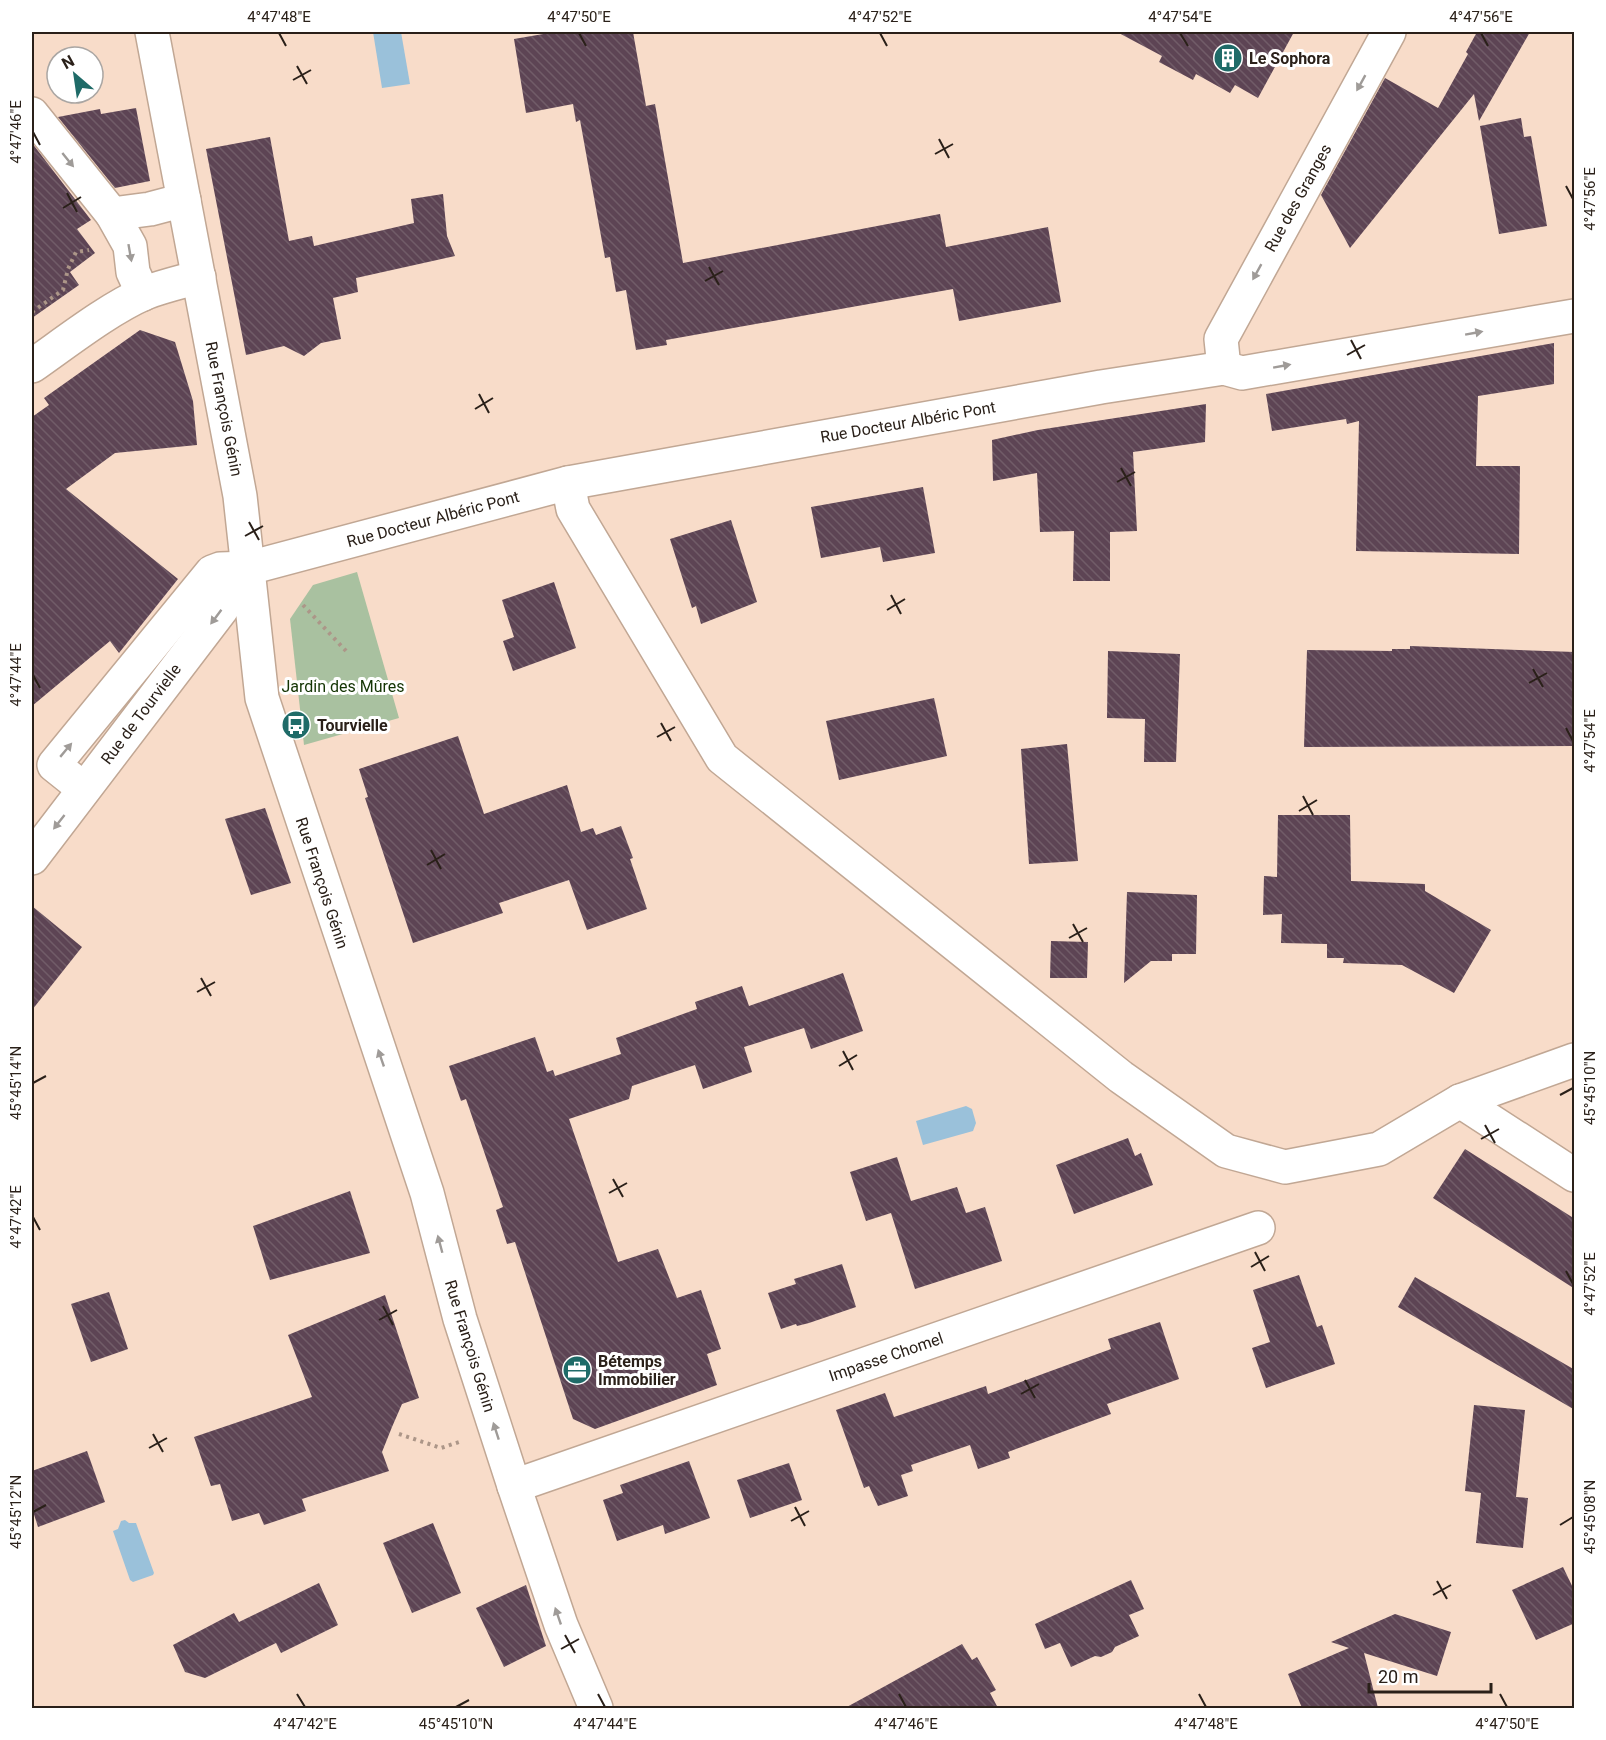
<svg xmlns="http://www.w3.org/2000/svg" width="1606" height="1740" font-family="Roboto,sans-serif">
<defs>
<pattern id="building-back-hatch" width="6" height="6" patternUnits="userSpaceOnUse" patternTransform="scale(1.5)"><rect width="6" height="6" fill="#5d4454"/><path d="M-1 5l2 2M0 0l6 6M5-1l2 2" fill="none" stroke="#715c68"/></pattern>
</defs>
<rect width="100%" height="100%" fill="#f8dcc9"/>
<!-- park -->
<path fill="#a9c1a0" d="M357,572L399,718L304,745L290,619L313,585Z"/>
<!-- water -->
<g fill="#9ac1da">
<path d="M373,32H401L410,84L382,88Z"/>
<path d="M966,1106L972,1109L976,1123L973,1131L923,1145L916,1121Z"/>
<path d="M125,1520L129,1523H136L154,1573L153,1575L133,1582L130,1580L113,1531L118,1529L121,1521Z"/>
</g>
<!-- building -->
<g fill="url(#building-back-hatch)">
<path d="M555,32H633L646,106L655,104L683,263L940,214L946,247L1048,227L1061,302L959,321L953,289L666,340L667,345L636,350L626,290L616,292L610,257L605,258L580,120L576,122L573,104L526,113L514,39Z"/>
<path d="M1117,32H1294L1258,98L1235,85L1230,93L1196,74L1193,80L1159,62L1162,56Z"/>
<path d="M1477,32H1530L1479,121L1474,94L1350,248L1321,195L1385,78L1438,108L1468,54L1466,52Z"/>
<path d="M136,108L150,181L115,188L58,117L100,109L101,114Z"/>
<path d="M1521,118L1524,137L1531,136L1547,226L1499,234L1480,126Z"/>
<path d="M270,137L289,241L312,236L314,246L414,223L411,199L443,194L447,236L455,256L356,278L358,292L333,298L341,339L321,343L304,356L284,346L246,355L206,149Z"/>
<path d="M32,143L91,220L77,229L95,253L70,272L79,285L32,318Z"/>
<path d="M140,330L175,342L193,401L197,445L115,453L66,489L178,579L119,653L110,641L32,706V417L49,405L44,398Z"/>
<path d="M1554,343V384L1478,396L1476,466H1520L1519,554L1356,551L1359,421L1347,424L1346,419L1272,431L1266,394Z"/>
<path d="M1206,404L1205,442L1133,452L1137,531L1110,532V581H1073L1074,531L1040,532L1037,473L993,481L992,440L1038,430Z"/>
<path d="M923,487L935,553L883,562L880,547L821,558L811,507Z"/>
<path d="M731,520L757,602L701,624L696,606L692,608L670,539Z"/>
<path d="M554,582L576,648L513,671L503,641L514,637L502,600Z"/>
<path d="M1410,646L1575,652V746L1304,747L1307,650L1392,651V649H1410Z"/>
<path d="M1108,651L1180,654L1176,762H1144L1145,719L1107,718Z"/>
<path d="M934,698L947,756L839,780L826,721Z"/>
<path d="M458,736L484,814L567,785L581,832L593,828L596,835L621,826L633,858L630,859L647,909L587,930L569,880L499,903L503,913L413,943L365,798L368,797L359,769Z"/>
<path d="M1067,744L1078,861L1029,864L1021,749Z"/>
<path d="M265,808L291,883L251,895L225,819Z"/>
<path d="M1278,815H1350L1351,881L1425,884V891L1491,930L1454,993L1402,965L1343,963L1344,958H1327V944L1281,943L1282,914L1263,915L1264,876L1277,877Z"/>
<path d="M1127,892L1197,895L1196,954H1172V961H1151L1124,983Z"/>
<path d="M32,906L82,947L32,1010Z"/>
<path d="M1051,941L1088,942L1087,978H1050Z"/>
<path d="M843,973L863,1031L811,1049L804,1028L744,1047L752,1072L703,1089L695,1065L632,1086L629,1099L569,1119L618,1262L658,1249L677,1298L701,1290L721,1349L707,1354L717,1385L595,1429L573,1419L515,1242L507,1244L496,1210L503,1207L466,1099L461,1101L449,1066L535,1037L547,1072L553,1070L555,1076L621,1054L616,1038L697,1009L695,1002L742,986L749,1006Z"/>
<path d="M1128,1138L1135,1156L1141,1153L1153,1185L1074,1214L1056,1165Z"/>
<path d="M1465,1149L1575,1219V1289L1433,1198Z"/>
<path d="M897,1157L911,1201L957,1187L966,1213L985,1207L1002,1261L915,1289L891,1213L866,1221L850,1172Z"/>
<path d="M350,1191L370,1253L270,1280L253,1226Z"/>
<path d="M842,1264L856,1307L809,1323L797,1326L796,1324L781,1329L768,1293L796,1284L794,1279Z"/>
<path d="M1299,1275L1317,1327L1322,1325L1335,1364L1266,1388L1252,1348L1270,1342L1253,1290Z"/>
<path d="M1415,1277L1575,1370V1410L1398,1307Z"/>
<path d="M109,1292L128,1349L91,1362L71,1304Z"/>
<path d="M385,1295L419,1398L402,1404L392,1427L382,1452L389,1471L302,1499L306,1511L264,1525L259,1513L232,1521L220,1484L211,1486L194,1437L312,1397L288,1335Z"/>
<path d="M1160,1322L1179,1379L1107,1404L1111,1414L1008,1452L1010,1458L978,1469L970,1445L911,1465L913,1471L901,1475L908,1496L878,1506L869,1486L864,1488L836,1410L885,1393L894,1417L986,1386L988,1394L1111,1349L1108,1339Z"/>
<path d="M1474,1405L1525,1410L1516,1497L1528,1498L1523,1548L1476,1543L1481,1493L1465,1491Z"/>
<path d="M87,1451L105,1502L38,1527L32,1508V1471Z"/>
<path d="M689,1461L710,1518L665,1534L663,1525L617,1541L603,1500L623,1493L620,1485Z"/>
<path d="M789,1463L802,1500L750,1518L737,1480Z"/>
<path d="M433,1523L461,1593L412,1613L383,1543Z"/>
<path d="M1563,1567L1575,1592V1623L1536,1640L1512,1590Z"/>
<path d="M1131,1580L1144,1609L1129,1615L1139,1636L1115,1647L1112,1652L1101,1657L1095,1656L1071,1667L1060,1643L1045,1649L1035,1624Z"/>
<path d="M319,1583L338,1625L281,1653L276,1643L205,1678L185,1672L173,1645L234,1613L239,1622Z"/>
<path d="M526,1585L546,1646L504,1667L476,1608Z"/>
<path d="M1395,1614L1451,1632L1437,1676L1364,1653L1378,1708H1302L1288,1674L1349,1648L1331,1642Z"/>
<path d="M962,1644L972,1660L977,1657L996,1690L990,1693L998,1708H845Z"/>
</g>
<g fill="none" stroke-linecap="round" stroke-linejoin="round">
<!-- minor casing -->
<g stroke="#c1a794" stroke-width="36">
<g id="minor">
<path d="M32,114L112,214L150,209L184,200"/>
<path d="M112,214L130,246L133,272L143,294"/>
<path d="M32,366C65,343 108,309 145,293C163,286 181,282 199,277"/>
<path d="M1224,368L1221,339L1389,32"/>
<path d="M568,483L573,509L722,758L1121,1077L1226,1151L1285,1167L1379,1149L1460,1101L1574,1060"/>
<path d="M84,789L54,765L212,572L220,569L249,568L568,483L1101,387L1224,368L1242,373L1574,316"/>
<path d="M32,858L221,610L249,568"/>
<path d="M1460,1101L1574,1175"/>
<path d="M514,1486L1258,1228"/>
</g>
</g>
<!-- major casing -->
<g stroke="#c1a794" stroke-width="36">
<path id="major" d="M152,32L240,496L262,698L427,1193L460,1319L514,1486L561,1625L596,1708"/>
</g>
<!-- path -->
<g stroke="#ac9688" stroke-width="4" stroke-dasharray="3 4.5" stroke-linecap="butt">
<path d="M32,312L63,290L68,269L76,252L89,250"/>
<path d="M303,605L347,652"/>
<path d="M399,1434L441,1448L462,1441"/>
</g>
<!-- minor -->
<use href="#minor" stroke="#fff" stroke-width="33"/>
<!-- major -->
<use href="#major" stroke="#fff" stroke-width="33"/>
</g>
<!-- one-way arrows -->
<defs><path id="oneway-solid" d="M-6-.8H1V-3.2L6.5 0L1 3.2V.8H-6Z" transform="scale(1.5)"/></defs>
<g fill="#9f9b98">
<use href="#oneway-solid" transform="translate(1361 83) rotate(119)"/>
<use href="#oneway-solid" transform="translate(68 160) rotate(51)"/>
<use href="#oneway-solid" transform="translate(130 253) rotate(80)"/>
<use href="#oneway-solid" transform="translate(1257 272) rotate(119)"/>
<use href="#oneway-solid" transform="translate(1474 333) rotate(-10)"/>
<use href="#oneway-solid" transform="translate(1282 366) rotate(-10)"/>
<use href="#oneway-solid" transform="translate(216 617) rotate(127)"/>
<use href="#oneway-solid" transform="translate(66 750) rotate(-50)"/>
<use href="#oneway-solid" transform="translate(59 822) rotate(128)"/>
<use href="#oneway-solid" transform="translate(381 1058) rotate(-109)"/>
<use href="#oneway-solid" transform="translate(440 1244) rotate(-105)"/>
<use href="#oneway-solid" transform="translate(496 1431) rotate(-108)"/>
<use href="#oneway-solid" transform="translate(558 1616) rotate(-109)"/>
</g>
<!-- ticks -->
<path fill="none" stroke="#2a2019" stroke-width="2" d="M279,33L286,46M579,33L586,46M880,33L887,46M1180,33L1188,46M1481,33L1488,46M297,66L307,84M293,80L311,70M33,132L40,145M939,139L949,158M935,154L953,144M1566,186L1573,199M67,193L77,212M63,208L81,197M709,267L719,285M705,281L723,271M1351,340L1361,359M1347,355L1365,345M479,394L489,413M475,409L493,398M1121,468L1131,486M1117,482L1135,472M249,522L259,540M245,536L263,526M891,595L901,614M887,610L905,599M1533,669L1543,687M33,675L40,688M1529,683L1547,673M661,723L671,741M1566,728L1573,741M657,737L675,727M1303,796L1313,815M1299,811L1317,800M431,850L441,869M427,865L445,854M1073,924L1083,942M1069,938L1087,928M201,978L211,996M197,992L215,982M843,1051L853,1070M839,1066L857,1055M33,1083L46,1076M1560,1095L1573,1088M1485,1125L1495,1143M1481,1139L1499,1129M613,1179L623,1197M609,1193L627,1183M33,1217L40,1230M1255,1252L1265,1271M1251,1267L1269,1256M1566,1271L1573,1284M383,1306L393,1325M379,1320L397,1310M1025,1380L1035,1398M1021,1394L1039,1384M153,1434L163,1452M149,1448L167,1438M795,1507L805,1526M33,1512L46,1505M791,1521L809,1511M1560,1525L1573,1517M1437,1581L1447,1599M1433,1595L1451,1585M565,1635L575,1653M561,1649L579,1639M297,1694L305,1707M598,1694L605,1707M899,1694L906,1707M1199,1694L1206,1707M1500,1694L1507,1707M456,1707L469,1700"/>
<!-- icons -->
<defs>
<g id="building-disc" transform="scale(1.5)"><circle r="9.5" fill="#1f6b68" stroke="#fff"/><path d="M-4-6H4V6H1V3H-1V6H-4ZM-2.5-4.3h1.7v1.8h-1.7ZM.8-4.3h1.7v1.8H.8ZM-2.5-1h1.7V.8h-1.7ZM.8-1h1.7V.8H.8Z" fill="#fff"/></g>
<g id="bus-disc" transform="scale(1.5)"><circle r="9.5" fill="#1f6b68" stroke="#fff"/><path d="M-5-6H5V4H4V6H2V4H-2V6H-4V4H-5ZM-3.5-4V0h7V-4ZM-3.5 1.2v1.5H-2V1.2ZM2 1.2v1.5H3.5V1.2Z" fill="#fff"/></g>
<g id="office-disc" transform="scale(1.5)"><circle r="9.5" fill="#1f6b68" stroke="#fff"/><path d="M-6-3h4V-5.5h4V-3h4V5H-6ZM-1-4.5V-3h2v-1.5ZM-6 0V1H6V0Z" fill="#fff"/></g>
</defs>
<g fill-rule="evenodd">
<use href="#building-disc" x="1228" y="58"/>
<use href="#bus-disc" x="296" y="725"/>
<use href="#office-disc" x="577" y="1370"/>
</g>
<g text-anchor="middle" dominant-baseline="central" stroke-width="6" stroke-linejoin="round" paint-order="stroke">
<!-- poi labels -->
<g font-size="16" font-weight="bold" fill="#2a2019" stroke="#fff" text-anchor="start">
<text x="1249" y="58">Le Sophora</text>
<text x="317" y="725">Tourvielle</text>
<text x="598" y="1361">Bétemps<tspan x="598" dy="18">Immobilier</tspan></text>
</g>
<!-- street labels -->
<g font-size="16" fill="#2a2019" stroke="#fff">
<text transform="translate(1298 198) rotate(-61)">Rue des Granges</text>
<text transform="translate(224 409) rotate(79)">Rue François Génin</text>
<text transform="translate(908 422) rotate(-10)">Rue Docteur Albéric Pont</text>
<text transform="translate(433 519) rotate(-15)">Rue Docteur Albéric Pont</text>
<text transform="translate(141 714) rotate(-53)">Rue de Tourvielle</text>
<text transform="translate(322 883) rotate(72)">Rue François Génin</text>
<text transform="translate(470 1346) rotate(73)">Rue François Génin</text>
<text transform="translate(886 1357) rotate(-19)">Impasse Chomel</text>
</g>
<!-- park labels -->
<g font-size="16" fill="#133403" stroke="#fff">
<text x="343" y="686">Jardin des Mûres</text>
</g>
</g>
<!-- border -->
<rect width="1606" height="1740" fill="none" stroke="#ffffff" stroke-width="66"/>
<!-- north arrow -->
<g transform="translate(75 75) rotate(331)"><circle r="28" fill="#ffffff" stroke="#aaa6a3" stroke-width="1.5"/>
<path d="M0-4.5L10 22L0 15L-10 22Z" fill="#1f6b68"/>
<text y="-9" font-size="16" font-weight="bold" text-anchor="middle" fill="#2a2019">N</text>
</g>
<!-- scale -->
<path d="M1369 1683v9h122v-9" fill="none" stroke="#2a2019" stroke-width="3"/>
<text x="1378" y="1683" font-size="18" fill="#2a2019" stroke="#ffffff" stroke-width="4.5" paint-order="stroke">20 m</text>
<rect x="33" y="33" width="1540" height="1674" fill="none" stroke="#2a2019" stroke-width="2"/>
<g font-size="15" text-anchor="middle" fill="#2a2019">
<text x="279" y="22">4°47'48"E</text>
<text x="579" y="22">4°47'50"E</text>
<text x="880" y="22">4°47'52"E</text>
<text x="1180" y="22">4°47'54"E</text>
<text x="1481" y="22">4°47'56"E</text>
<text transform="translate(16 132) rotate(-90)" y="5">4°47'46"E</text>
<text transform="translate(1590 199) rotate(-90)" y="5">4°47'56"E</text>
<text transform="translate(16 675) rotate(-90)" y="5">4°47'44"E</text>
<text transform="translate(1590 741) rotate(-90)" y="5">4°47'54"E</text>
<text transform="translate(16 1083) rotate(-90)" y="5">45°45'14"N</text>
<text transform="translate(1590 1088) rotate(-90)" y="5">45°45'10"N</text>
<text transform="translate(16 1217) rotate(-90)" y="5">4°47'42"E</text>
<text transform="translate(1590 1284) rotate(-90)" y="5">4°47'52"E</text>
<text transform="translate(16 1512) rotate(-90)" y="5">45°45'12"N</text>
<text transform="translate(1590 1517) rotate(-90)" y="5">45°45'08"N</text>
<text x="305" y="1729">4°47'42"E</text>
<text x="456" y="1729">45°45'10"N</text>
<text x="605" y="1729">4°47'44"E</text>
<text x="906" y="1729">4°47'46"E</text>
<text x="1206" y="1729">4°47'48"E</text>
<text x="1507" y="1729">4°47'50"E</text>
</g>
</svg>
